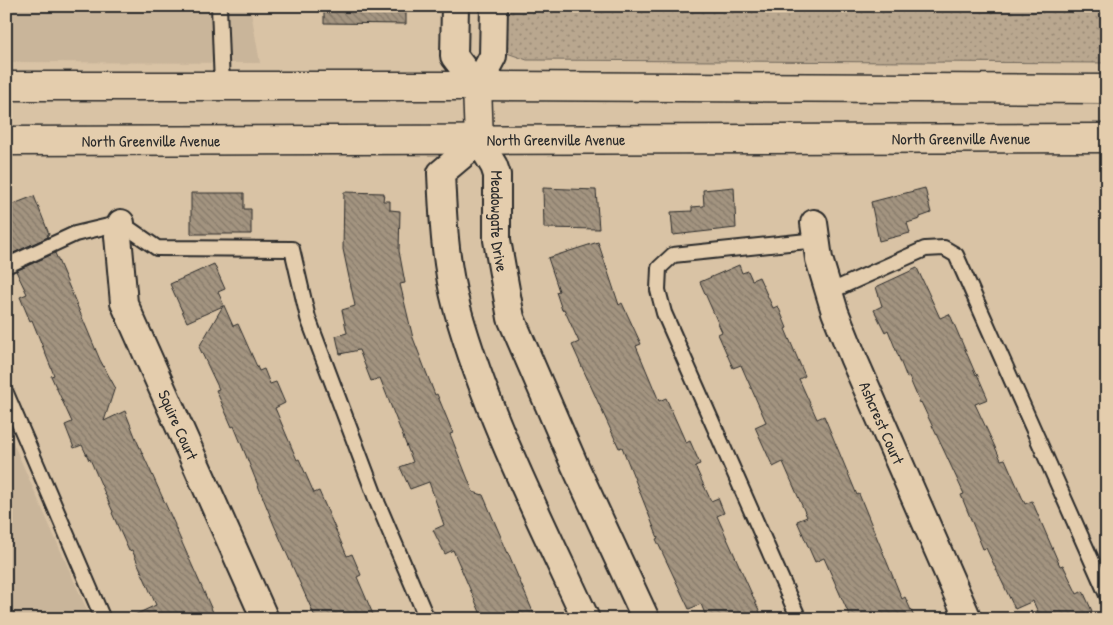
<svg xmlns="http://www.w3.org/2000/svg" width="1113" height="625" font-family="'Patrick Hand',sans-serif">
<defs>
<pattern id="grass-dots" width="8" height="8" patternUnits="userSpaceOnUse" patternTransform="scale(1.25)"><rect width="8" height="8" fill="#b9a78f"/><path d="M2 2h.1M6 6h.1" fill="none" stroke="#978875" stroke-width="1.8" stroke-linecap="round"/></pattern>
<pattern id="building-back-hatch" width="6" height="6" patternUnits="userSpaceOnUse" patternTransform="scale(1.25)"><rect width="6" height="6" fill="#a39480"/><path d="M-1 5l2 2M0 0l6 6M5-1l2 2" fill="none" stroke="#857969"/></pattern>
</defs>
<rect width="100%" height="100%" fill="#d9c3a5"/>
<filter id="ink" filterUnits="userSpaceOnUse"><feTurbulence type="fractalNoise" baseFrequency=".02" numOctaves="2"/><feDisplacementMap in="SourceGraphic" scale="10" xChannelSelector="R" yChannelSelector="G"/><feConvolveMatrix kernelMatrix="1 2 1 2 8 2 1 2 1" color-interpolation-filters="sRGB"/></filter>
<g filter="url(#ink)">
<!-- built -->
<g fill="#c9b59a">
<path d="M6,6H250L260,63L6,62Z"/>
<path d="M6,427L91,619H6Z"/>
</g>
<!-- grass -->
<path fill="url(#grass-dots)" stroke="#72695d" d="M503,6H1107V63L527,60L504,52Z"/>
<!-- building -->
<g fill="url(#building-back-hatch)" stroke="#2b2b2b">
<path d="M324,6H406V24L324,23Z"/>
<path d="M734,187L736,228L673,235L671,212L692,211V207L704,206L703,190Z"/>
<path d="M543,188L596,190L599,229L544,228Z"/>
<path d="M925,188L931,213L920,217V219L907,223L910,233L879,241L871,202Z"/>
<path d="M344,192L384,193L383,201H390V210L400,211L399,251L405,283L400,284L413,338L435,395L437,394L453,433L450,434L473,492L483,495L536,619H483L453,550L445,554L433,530L444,525L429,482L410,489L400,467L413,462L380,378L371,381L359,350L340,354L336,336L347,333L342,310L355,306L343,249Z"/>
<path d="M191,193H244V209H251V234H191Z"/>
<path d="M34,196L49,234L47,235L48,237L9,255L6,249V207Z"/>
<path d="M598,242L619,305L622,303L641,344L636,346L659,401L666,398L686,443L690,441L700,464L695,466L711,501L718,498L724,513L717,516L763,619H707L701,604L689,609L656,539L658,538L622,447L619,448L572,345L579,342L564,309L562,310L556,292L559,291L548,258Z"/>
<path d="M55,253L100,360L115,387L104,421L125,411L136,439L175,525V527L216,619H126L156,605L132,550L129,551L112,513L113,512L90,459L89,460L82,445L74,448L65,425L72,422L51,376L54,375L32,320L30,321L20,297L27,294L16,271Z"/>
<path d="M214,264L225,289L218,292L233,326L238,324L259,371L264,369L270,384L276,382L285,403L275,408L297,460L299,459L314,493L319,491L347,556L352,554L361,575L357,577L375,619H316L274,525L234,426L232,427L216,390L219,389L199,347L223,306L187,322L170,284Z"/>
<path d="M739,265L742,273L748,271L752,280L759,277L773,308L778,306L787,328L785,329L805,376L799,379L817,419L824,416L857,495L859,494L902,599L905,597L915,619H851L824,558L815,562L797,521L807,517L783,462L773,467L755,427L766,422L741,365L733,368L718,334L722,332L700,282Z"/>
<path d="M917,268L940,318L949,314L951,317L976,375L977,374L988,399L975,404L1001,460L1005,459L1025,504L1032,501L1060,566L1063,565L1077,594L1083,591L1092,611L1075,619H1041L1033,601L1015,609L986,548L983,549L961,495L964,494L946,455L921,402L920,403L909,377L907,378L888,330L885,332L874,310L882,306L876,287Z"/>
</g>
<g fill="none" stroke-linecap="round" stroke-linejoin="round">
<!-- service casing -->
<g stroke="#2b2b2b" stroke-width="18">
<g id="service">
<path d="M219,6L222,86"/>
<path d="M6,266L75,234L121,223L157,248L292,249L308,318L378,504L427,619"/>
<path d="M829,292L925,249L944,248L956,255L1107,595"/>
<path d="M6,393L103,619"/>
<path d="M799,619L664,313L658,290L659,268L673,255L817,240"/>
</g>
</g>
<!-- minor casing -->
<g stroke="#2b2b2b" stroke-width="30">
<g id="minor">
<path d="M455,6L454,56L477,86L493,56L494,6"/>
<path id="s1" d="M121,223L118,236L124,303L265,619"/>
<path id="s2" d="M814,223L819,259L835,312L853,357L968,619"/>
<path id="s3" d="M586,619C539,517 487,416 457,308C445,264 443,218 441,173L479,141L494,166L497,175V240L511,318L575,466L646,619"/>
</g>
</g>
<!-- secondary casing -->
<g stroke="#2b2b2b" stroke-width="31">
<g id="secondary">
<path d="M6,86H477L1107,89"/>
<path d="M477,86L479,141"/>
<path id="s4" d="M6,141L1107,138"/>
</g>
</g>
<!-- service -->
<use href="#service" stroke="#e4cdad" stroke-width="14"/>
<!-- minor -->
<use href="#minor" stroke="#e4cdad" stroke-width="26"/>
<!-- secondary -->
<use href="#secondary" stroke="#e4cdad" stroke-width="28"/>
</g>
</g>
<g text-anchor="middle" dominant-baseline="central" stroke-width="4.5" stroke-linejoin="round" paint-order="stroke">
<!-- street labels -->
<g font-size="16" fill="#2b2b2b" stroke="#e4cdad">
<text stroke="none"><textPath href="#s4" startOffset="955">North Greenville Avenue</textPath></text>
<text stroke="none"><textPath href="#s4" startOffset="550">North Greenville Avenue</textPath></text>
<text stroke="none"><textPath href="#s4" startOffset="145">North Greenville Avenue</textPath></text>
<text stroke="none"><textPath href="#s3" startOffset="608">Meadowgate Drive</textPath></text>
<text stroke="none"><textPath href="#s1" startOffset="214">Squire Court</textPath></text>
<text stroke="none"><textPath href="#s2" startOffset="212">Ashcrest Court</textPath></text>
</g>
</g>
<!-- margin -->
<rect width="1113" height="625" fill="none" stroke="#e4cdad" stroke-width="25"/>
<rect x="12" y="12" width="1088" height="600" fill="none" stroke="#2b2b2b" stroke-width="2" filter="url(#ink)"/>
</svg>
